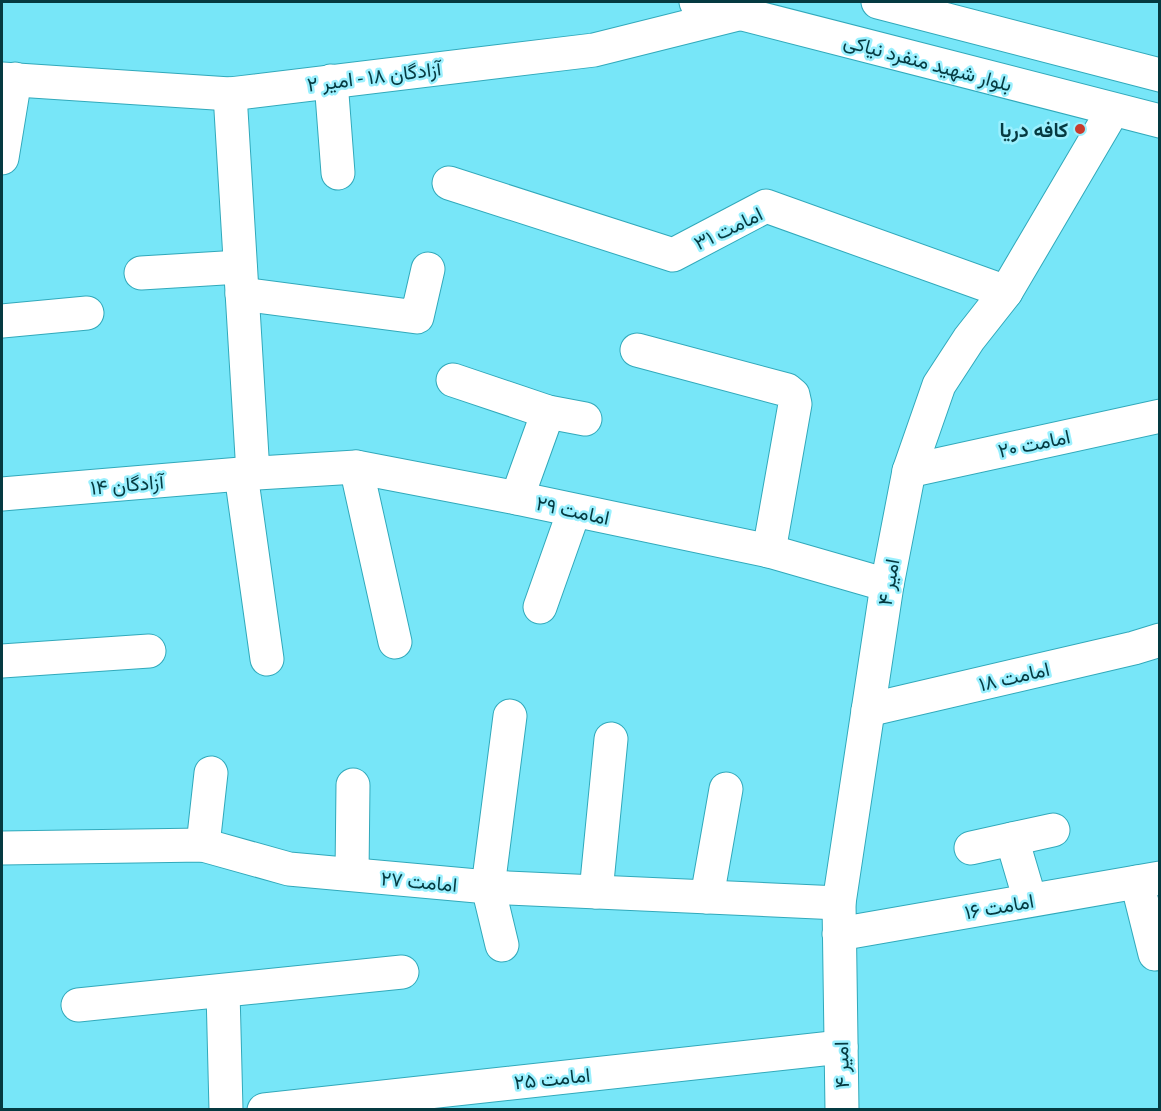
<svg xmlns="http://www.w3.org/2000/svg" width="1161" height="1111" font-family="Ubuntu,Vazirmatn,sans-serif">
<rect width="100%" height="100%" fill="#77e6f8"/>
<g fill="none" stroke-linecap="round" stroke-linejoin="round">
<!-- minor casing -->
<g stroke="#31a9bb" stroke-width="35">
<g id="minor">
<path d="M2,79L230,94L594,50L742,13"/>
<path d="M331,81L338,173"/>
<path d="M230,94L253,473"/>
<path d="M2,158L15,79"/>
<path d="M449,183L673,255L766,206L1006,292"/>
<path d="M141,273L240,267"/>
<path d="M242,294L417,317L428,269"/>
<path d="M2,321L87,313"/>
<path d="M637,350L787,390L793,395L795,404L769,551"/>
<path d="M453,380L548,412L585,419"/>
<path d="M356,467L395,642"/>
<path d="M909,471L1160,416"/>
<path d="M241,474L267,659"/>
<path d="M2,494L241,474L356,467L517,498L769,551L887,585"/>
<path d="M517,498L548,412"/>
<path d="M540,607L574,511"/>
<path d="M2,661L149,651"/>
<path d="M868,710L1134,648L1160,640"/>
<path d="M1012,839L1030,900"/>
<path d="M203,845L211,773"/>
<path d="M2,848L203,845L289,869L488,887L839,903"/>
<path d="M971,848L1053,830"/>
<path d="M352,874L353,785"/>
<path d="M1137,882L1155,954"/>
<path d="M596,892L611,739"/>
<path d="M707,897L726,789"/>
<path d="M839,934L1160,878"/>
<path d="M502,945L488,887L510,716"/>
<path d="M223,991L226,1110"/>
<path d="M78,1005L402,972"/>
<path d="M264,1110L841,1047"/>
<path d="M842,1110L839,903L887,585L909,471L939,385L969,339L1006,292L1113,110"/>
</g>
</g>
<!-- major casing -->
<g stroke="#31a9bb" stroke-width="35">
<g id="major">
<path d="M696,2L1160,121"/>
<path d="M878,2L1160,75"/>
</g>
</g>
<!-- minor -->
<use href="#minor" stroke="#fff" stroke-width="33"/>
<!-- major -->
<use href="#major" stroke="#fff" stroke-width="33"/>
</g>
<!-- markers -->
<circle fill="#c83b2d" stroke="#9bf0fe" stroke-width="2" cx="1080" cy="129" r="6"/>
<g text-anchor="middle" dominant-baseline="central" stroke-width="5" stroke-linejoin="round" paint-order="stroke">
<!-- street labels -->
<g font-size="20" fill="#053a41" stroke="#9bf0fe">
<text transform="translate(928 62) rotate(15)">بلوار شهید منفرد نیاکی</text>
<text transform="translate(374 76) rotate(-7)">آزادگان ۱۸ - امیر ۲</text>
<text transform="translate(728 228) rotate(-26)">امامت ۳۱</text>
<text transform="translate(1034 443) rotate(-12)">امامت ۲۰</text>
<text transform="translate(127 484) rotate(-5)">آزادگان ۱۴</text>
<text transform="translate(573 510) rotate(12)">امامت ۲۹</text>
<text transform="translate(888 582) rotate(-80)">امیر ۴</text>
<text transform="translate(1014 676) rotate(-13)">امامت ۱۸</text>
<text transform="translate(419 881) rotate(5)">امامت ۲۷</text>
<text transform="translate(999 906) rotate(-10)">امامت ۱۶</text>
<text transform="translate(841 1065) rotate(-91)">امیر ۴</text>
<text transform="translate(552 1078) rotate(-6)">امامت ۲۵</text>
</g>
<!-- poi labels -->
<g font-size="20" font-weight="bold" fill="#053a41" stroke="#9bf0fe" text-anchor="end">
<text x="1068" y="129">کافه دریا</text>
</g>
</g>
<!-- border -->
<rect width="1161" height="1111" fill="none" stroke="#053a41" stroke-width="6"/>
</svg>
